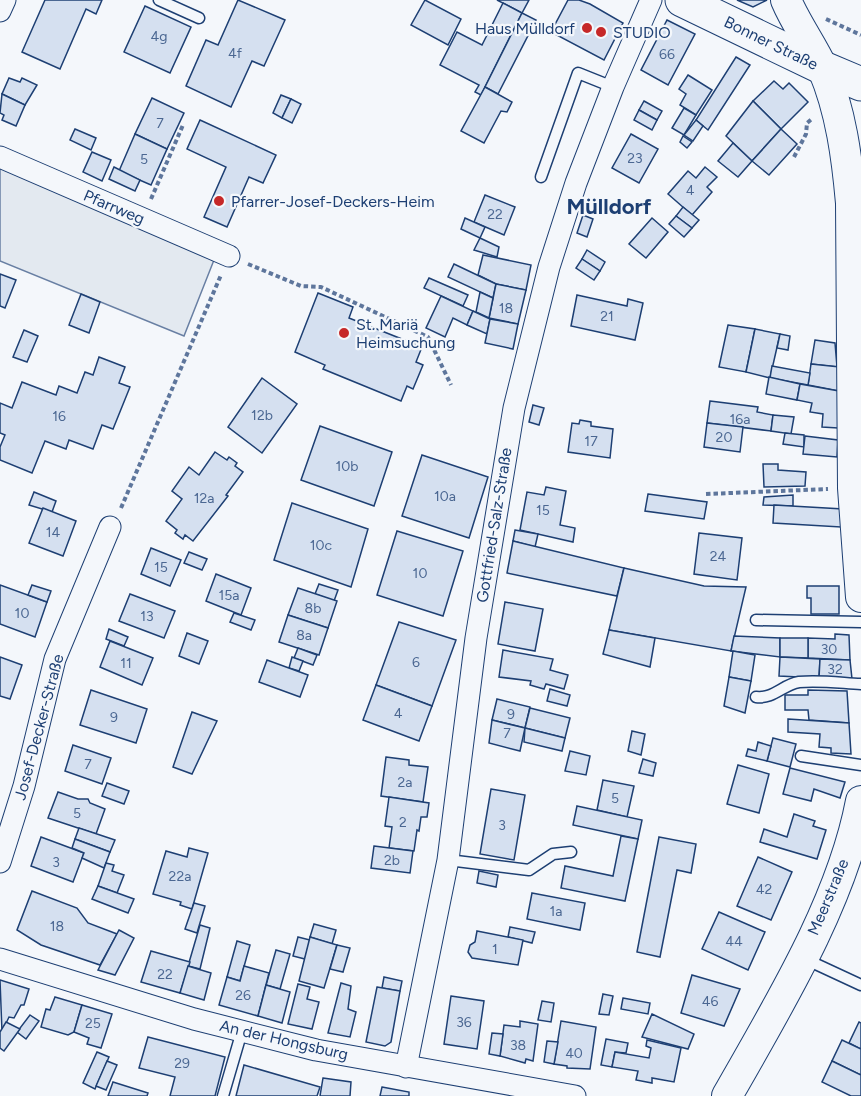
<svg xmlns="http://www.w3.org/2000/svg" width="861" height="1096" font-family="Figtree,sans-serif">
<rect width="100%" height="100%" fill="#f4f7fb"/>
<!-- green -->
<path fill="#e3e9f0" stroke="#687fa3" stroke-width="1.5" d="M0,168L214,260L184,336L0,261Z"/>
<!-- building -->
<g fill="#d5e0f0" stroke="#1d3f73" stroke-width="1.5">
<path d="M45,0H102L96,14L86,9L60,69L22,52Z"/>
<path d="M238,0L285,20L264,66L252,61L231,107L186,86L206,40L218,45Z"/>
<path d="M425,0L461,19L448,45L411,25Z"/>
<path d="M497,0H529L522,13Z"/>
<path d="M568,0H579L590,4L623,23L604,60L551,32Z"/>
<path d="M737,0H767L753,7Z"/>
<path d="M503,3L522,13L481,95L475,92L479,85L440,65L457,32L482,45Z"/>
<path d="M145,6L191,27L170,73L124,52Z"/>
<path d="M522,13L536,20L498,94L485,87Z"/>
<path d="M667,20L695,34L668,85L641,70Z"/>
<path d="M736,57L750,65L708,130L696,120Z"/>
<path d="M688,75L712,90L696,115L680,105L686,94L679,89Z"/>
<path d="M9,78L20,82L22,78L37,85L25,105L2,94Z"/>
<path d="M774,81L783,89L789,83L808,102L781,129L753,101Z"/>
<path d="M485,87L512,102L507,112L501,111L484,143L461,131Z"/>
<path d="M2,94L25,105L16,126L2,120L4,115L0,113Z"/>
<path d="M281,95L291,99L282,118L273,113Z"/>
<path d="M152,98L184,113L167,149L135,134Z"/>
<path d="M291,99L301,104L292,123L282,118Z"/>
<path d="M644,101L662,111L657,120L639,110Z"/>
<path d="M753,101L781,129L752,161L726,136Z"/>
<path d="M684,108L696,115L684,135L672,128Z"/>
<path d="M639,110L657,120L652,130L634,120Z"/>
<path d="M200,120L276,155L263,183L249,177L227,227L204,217L226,167L187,149Z"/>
<path d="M696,120L703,126L693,141L684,135Z"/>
<path d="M75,129L96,138L91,150L70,140Z"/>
<path d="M781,129L797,144L769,175L752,161Z"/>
<path d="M135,134L167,149L151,185L119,171Z"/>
<path d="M631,134L658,149L639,183L612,168Z"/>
<path d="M683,136L692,142L687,148L680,142Z"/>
<path d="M733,143L752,161L738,177L718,161Z"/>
<path d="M92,152L111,160L102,181L83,172Z"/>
<path d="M114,167L140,180L135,191L109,179Z"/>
<path d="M705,167L717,177L707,187L712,192L692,215L668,194L688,171L696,178Z"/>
<path d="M485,195L515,207L504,235L474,222Z"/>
<path d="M683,207L699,220L692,228L676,216Z"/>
<path d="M583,215L593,219L587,237L577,233Z"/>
<path d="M676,216L692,228L684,237L669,224Z"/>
<path d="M465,218L485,227L480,238L461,229Z"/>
<path d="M652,218L668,232L646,258L629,244Z"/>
<path d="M480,238L499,247L497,257L474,250Z"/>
<path d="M587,250L605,262L600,271L582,259Z"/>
<path d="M483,255L531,265L526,290L496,284L478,275Z"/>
<path d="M582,259L600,271L594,280L576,268Z"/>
<path d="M454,264L496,284L493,298L448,277Z"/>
<path d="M0,274L16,280L5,308L0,306Z"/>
<path d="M429,278L468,295L463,306L424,288Z"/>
<path d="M496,284L526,290L518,324L489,318Z"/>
<path d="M480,292L493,298L489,318L476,312Z"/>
<path d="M318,293L353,307L349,318L422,347L416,362L423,365L413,389L407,386L401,401L323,369L325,365L295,352Z"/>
<path d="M81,294L100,302L89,333L69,325Z"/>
<path d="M577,295L627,306L628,299L643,303L635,340L571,326Z"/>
<path d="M441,296L473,311L467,325L453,318L445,337L426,328Z"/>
<path d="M473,311L490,319L487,334L467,325Z"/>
<path d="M490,319L518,324L513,349L485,343Z"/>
<path d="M728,325L755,329L746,372L719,367Z"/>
<path d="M755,329L780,334L770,378L746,372Z"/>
<path d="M24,330L38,336L27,362L13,357Z"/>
<path d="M780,334L790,336L788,350L777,348Z"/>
<path d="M815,340L835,343L837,367L811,364Z"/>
<path d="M99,357L125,367L119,383L130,387L113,429L102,425L93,449L69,440L66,449L45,441L32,473L0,460V447L5,435L0,433V403L12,408L22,382L56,395L59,386L77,393L85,372L93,375Z"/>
<path d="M811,364L840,367L839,391L808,385Z"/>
<path d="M772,366L810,373L808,385L770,378Z"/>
<path d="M769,377L800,384L797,400L766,394Z"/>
<path d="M262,378L297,404L262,453L228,427Z"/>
<path d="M800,384L839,391L838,428L822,427L823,414L810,412L812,403L797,400Z"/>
<path d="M710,401L758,407L757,412L773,415L771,431L707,423Z"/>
<path d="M533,405L544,408L539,425L529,422Z"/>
<path d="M773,415L794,417L791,434L771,431Z"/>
<path d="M580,420L591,422V426L613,429L610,458L568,452L572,423L579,424Z"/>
<path d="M707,423L743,427L740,452L704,447Z"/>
<path d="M320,426L392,452L374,506L301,480Z"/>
<path d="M785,433L804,435V447L783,444Z"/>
<path d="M805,436L838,440L837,457L803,454Z"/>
<path d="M215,452L227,460L229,457L237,463L235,466L243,472L226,495L228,496L193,541L185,535L183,539L175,533L177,530L166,521L182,499L172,491L189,467L199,475Z"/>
<path d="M422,455L488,477L469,538L402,516Z"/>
<path d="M763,464H778V470L806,472L805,486L764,487Z"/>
<path d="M546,487L566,491L560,525L575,528L573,542L520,530L527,492L544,495Z"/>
<path d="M34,492L56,501L52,512L29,505Z"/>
<path d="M648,494L707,502L704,519L645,511Z"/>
<path d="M793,495V506L763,505L764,497Z"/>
<path d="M292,503L368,529L351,587L274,560Z"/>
<path d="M774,505L843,509L841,527L773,523Z"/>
<path d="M43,508L76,521L63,556L29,543Z"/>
<path d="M515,530L538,534L535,547L513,541Z"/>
<path d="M397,531L463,551L443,616L377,595Z"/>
<path d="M699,533L742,538L737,580L694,574Z"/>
<path d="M513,541L624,568L617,596L507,573Z"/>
<path d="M151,548L181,560L170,586L141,574Z"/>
<path d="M189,552L207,559L202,570L184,563Z"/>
<path d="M624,568L704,586L746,587L731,651L609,630Z"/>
<path d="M216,574L251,588L241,615L206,601Z"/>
<path d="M319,584L338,590L334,601L315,594Z"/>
<path d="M0,585L47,602L35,637L0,624Z"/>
<path d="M32,585L51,591L47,602L28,595Z"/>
<path d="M807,586H839V614H811V598H807Z"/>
<path d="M298,588L337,601L328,628L288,615Z"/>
<path d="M130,594L175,611L164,638L119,621Z"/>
<path d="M505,602L543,609L535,651L498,644Z"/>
<path d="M234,613L255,620L251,630L230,622Z"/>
<path d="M288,615L328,628L319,655L279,642Z"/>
<path d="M399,622L456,640L432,706L376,685Z"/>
<path d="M109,629L128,637L124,646L106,639Z"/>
<path d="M609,630L655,638L650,667L603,654Z"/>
<path d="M187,633L208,641L199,664L179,656Z"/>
<path d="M835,634L849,635L850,660L808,658V638L835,639Z"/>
<path d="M734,636L780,638V657L731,651Z"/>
<path d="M780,638H808V658L780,657Z"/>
<path d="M110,641L153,658L142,685L100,667Z"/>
<path d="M298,648L317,655L313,665L294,658Z"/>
<path d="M503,650L553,659L550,670L568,675L564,689L546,684L544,689L530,685L531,681L499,677Z"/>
<path d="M733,651L755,655L751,681L729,677Z"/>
<path d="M0,657L22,665L10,699L0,696Z"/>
<path d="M292,657L303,661L299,671L289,668Z"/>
<path d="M780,657L820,659L819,678L779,676Z"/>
<path d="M820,659L850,660L852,679L819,678Z"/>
<path d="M267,660L308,675L300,697L259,682Z"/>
<path d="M729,677L751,681L745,713L724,706Z"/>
<path d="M376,685L432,706L419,741L363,720Z"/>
<path d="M550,689L570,695L567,706L547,701Z"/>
<path d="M91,690L147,709L136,743L80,725Z"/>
<path d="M808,690L847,691L849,723L809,720L808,710H785V695H808Z"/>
<path d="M497,699L530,707L525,728L492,720Z"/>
<path d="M530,708L570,718L565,738L525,728Z"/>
<path d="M192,712L217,721L192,774L173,767Z"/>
<path d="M788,719L849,723L851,754L831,753V748L819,747L820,734L788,732Z"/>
<path d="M492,720L525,728L520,751L489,743Z"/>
<path d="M525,728L565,738L562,751L524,742Z"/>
<path d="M632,731L645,734L641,755L628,751Z"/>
<path d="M773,738L796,744L790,767L767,761Z"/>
<path d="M758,742L771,746L767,761L746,756L748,749L756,751Z"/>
<path d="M73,745L111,758L102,784L65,771Z"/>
<path d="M570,751L590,756L586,775L565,771Z"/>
<path d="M386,757L409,760V765L428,767L423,802L381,796Z"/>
<path d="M643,759L656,763L653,776L639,773Z"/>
<path d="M738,765L769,774L759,813L727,804Z"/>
<path d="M790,768L845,782L840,798L814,789L811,801L783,794Z"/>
<path d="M603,780L634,786L627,817L597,810Z"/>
<path d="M107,783L129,791L124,804L102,796Z"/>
<path d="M491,789L525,795L514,860L480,854Z"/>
<path d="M58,792L78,799H88L90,803L105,809L96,834L48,818Z"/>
<path d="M389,797L429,803L427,817H421L419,831L417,830L414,851L389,848L392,827L385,826Z"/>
<path d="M577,806L642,820L638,839L573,825Z"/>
<path d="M794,814L815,821L813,826L826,830L817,859L760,842L764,829L787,837Z"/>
<path d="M79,828L115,840L110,852L75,839Z"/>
<path d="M621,836L638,839L625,901L561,888L565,866L613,876Z"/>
<path d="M41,837L84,853L73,882L31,866Z"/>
<path d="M659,837L696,844L691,873L677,870L660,957L637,952Z"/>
<path d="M75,839L110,852L104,868L82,858L84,853L72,848Z"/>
<path d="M374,846L413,851L410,873L371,868Z"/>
<path d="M189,848L208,853L192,909L180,905L181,902L153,894L166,851L187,857Z"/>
<path d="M758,857L792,872L771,920L737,906Z"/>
<path d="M106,863L114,865L112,871L124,875L117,893L98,886Z"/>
<path d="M479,871L498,875L496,887L477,883Z"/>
<path d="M98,886L134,899L128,913L92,899Z"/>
<path d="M32,891L77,908L88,923L117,934L100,965L41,945L17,930Z"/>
<path d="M532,893L585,903L580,930L527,919Z"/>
<path d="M194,903L205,906L197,933L185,929Z"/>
<path d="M719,912L765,932L748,970L702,949Z"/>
<path d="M314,924L336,930L332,944L310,937Z"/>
<path d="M200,925L210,928L200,969L188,966Z"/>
<path d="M510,927L535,932L532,943L508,937Z"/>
<path d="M119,930L134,938L115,975L98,970Z"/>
<path d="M477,931L523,940L518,965L472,958L468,952L470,945L475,942Z"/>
<path d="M298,937L310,940L305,959L293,956Z"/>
<path d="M310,937L337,945L324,988L299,981Z"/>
<path d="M237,941L250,945L240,981L227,977Z"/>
<path d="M337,945L350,948L343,972L330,969Z"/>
<path d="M276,950L290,954L280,989L266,985Z"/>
<path d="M151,951L190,962L180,993L141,982Z"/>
<path d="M188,966L211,973L204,1000L180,993Z"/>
<path d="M244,966L269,973L258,1016L219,1005L227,977L240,981Z"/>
<path d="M692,975L740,989L724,1026L681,1013Z"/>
<path d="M384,977L402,981L400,991L382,988Z"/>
<path d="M0,980L29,989L24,1005H21L14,1018L9,1017L2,1032Z"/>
<path d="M341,983L351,986L348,1009L356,1012L350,1037L328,1033Z"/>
<path d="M298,984L310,987L307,999L319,1002L312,1029L288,1024Z"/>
<path d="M266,985L290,992L282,1023L258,1016Z"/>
<path d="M377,987L400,991L391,1042L385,1046L366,1042Z"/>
<path d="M603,994L613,996L609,1015L599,1014Z"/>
<path d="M451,996L484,1001L477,1049L444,1044Z"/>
<path d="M55,997L82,1005L74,1032L68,1035L41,1027L46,1009L50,1010Z"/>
<path d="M623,998L650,1003L648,1014L621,1009Z"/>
<path d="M542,1001L554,1003L551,1022L538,1020Z"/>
<path d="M82,1005L112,1014L101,1048L87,1044L89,1038L74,1032Z"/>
<path d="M652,1014L694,1034L688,1049L642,1037Z"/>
<path d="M30,1015L39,1021L26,1039L17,1032Z"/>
<path d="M520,1021L538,1024L533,1061L526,1059L525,1063L500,1056L504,1025L520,1027Z"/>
<path d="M561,1021L596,1027L590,1069L567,1068V1066L554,1064Z"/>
<path d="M6,1022L20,1029L4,1051L0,1048V1032Z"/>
<path d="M859,1022L861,1023V1049L849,1043Z"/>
<path d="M492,1033L503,1034L500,1056L489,1054Z"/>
<path d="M148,1037L225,1057L215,1096H170L175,1077L139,1068Z"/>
<path d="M606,1039L628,1043L626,1053L615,1052L612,1067L601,1065Z"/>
<path d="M647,1040L681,1048L674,1082L652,1078V1083L636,1080L638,1071L612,1067L615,1052L649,1058L651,1048L646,1046Z"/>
<path d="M842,1040L861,1049V1075L832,1061Z"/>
<path d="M547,1041L558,1042L554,1064L544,1062Z"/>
<path d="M97,1052L109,1057L95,1089L83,1083Z"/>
<path d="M107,1061L117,1065L106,1090L96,1086Z"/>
<path d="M832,1061L861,1075V1096H851L822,1082Z"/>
<path d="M244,1065L320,1087L317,1096H236Z"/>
<path d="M323,1078L351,1082L350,1096H320Z"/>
<path d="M113,1082L148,1093L147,1096H108Z"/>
<path d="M382,1087L409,1092V1096H380Z"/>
</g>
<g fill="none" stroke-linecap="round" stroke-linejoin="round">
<!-- lane casing -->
<g stroke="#1d3f73" stroke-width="13">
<g id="lane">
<path d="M159,0L199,18"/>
<path d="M541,177L578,73L613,87"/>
<path d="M756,620L861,622"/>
<path d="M756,697C774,699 782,685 799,682C819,680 841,683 861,684"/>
<path d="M801,756L861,765"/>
<path d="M448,860L529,870L553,854L571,852"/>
<path d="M805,959L861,985"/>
<path d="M223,1096L242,1031"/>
</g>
</g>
<!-- street casing -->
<g stroke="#1d3f73" stroke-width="23">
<g id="street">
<path d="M0,11L5,0"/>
<path d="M0,157L229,256"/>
<path d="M0,862L24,786L55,659L110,527"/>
<path d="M0,959L194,1019L316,1050L575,1096"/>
<path d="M406,1067L448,860L476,638L514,408L549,267L576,183L613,87L651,0"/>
</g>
</g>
<!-- secondary casing -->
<g stroke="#1d3f73" stroke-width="32">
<g id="secondary">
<path d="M786,0C796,24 812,45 823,69C841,111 847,158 851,203L853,488L861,597"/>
<path d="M727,1096C778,1006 842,902 861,801"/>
</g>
</g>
<!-- primary casing -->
<g stroke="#1d3f73" stroke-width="35">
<path id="primary" d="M682,0L823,68L861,84"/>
</g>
<!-- path -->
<g stroke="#5e769c" stroke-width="4" stroke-dasharray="4.5 3" stroke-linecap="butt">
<path d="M826,19L861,35"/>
<path d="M794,157L806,134L807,123L813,118"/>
<path d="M151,199L183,125"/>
<path d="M248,264L301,286L321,287L428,337L451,385"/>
<path d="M706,494L828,489"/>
<path d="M121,508L221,275"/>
</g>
<!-- lane -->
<use href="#lane" stroke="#f4f7fb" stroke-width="10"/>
<!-- street -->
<use href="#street" stroke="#f4f7fb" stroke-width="21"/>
<!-- secondary -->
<use href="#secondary" stroke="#f4f7fb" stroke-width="30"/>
<!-- primary -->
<use href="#primary" stroke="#f4f7fb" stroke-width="33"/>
</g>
<!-- markers -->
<g fill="#c62828" stroke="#f4f7fb" stroke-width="2">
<circle cx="587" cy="28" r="6"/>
<circle cx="601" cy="32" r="6"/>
<circle cx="219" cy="201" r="6"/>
<circle cx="344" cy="333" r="6"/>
</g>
<g text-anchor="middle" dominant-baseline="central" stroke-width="4.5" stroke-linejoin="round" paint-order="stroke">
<!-- number labels -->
<g font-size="14" fill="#4b6792">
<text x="159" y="36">4g</text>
<text x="235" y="53">4f</text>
<text x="667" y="54">66</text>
<text x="160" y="123">7</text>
<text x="635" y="158">23</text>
<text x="144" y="159">5</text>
<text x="690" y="190">4</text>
<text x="495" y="214">22</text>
<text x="506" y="308">18</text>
<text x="607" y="316">21</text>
<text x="262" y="415">12b</text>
<text x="59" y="416">16</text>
<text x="740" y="419">16a</text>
<text x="724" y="437">20</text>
<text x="591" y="441">17</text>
<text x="347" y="466">10b</text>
<text x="445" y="496">10a</text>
<text x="204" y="498">12a</text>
<text x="543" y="510">15</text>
<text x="53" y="532">14</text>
<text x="321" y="545">10c</text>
<text x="718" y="556">24</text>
<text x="161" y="567">15</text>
<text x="420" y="573">10</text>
<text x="229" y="595">15a</text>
<text x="313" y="608">8b</text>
<text x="22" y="613">10</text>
<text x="147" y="616">13</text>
<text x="304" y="635">8a</text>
<text x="829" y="649">30</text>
<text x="416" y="662">6</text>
<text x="126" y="663">11</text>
<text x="835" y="669">32</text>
<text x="398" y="713">4</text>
<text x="511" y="714">9</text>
<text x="114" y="717">9</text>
<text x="507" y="733">7</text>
<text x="88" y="764">7</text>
<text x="405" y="782">2a</text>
<text x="615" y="798">5</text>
<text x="77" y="813">5</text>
<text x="403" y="822">2</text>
<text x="502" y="825">3</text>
<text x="392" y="860">2b</text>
<text x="56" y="862">3</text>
<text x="180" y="876">22a</text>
<text x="764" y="889">42</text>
<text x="556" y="911">1a</text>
<text x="57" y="926">18</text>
<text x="734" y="941">44</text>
<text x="495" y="949">1</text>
<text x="165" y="974">22</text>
<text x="243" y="995">26</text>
<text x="710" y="1001">46</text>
<text x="464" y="1022">36</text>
<text x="93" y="1023">25</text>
<text x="518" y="1045">38</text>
<text x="574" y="1053">40</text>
<text x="182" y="1063">29</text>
</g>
<!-- poi labels -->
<g font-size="16" fill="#1d3f73" stroke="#f4f7fb" text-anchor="start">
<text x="575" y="28" text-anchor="end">Haus Mülldorf</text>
<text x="613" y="32">STUDIO</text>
<text x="231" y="201">Pfarrer-Josef-Deckers-Heim</text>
<text x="356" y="324">St. Mariä<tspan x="356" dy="18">Heimsuchung</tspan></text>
</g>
<!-- street labels -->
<g font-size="16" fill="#1d3f73" stroke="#f4f7fb">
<text transform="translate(771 43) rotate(26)">Bonner Straße</text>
<text transform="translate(114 207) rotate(23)">Pfarrweg</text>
<text transform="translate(494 525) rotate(-81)">Gottfried-Salz-Straße</text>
<text transform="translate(39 727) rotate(-75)">Josef-Decker-Straße</text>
<text transform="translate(828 897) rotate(-67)">Meerstraße</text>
<text transform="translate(284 1040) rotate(13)">An der Hongsburg</text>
</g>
<!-- district labels -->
<g font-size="22" font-weight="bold" fill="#1d3f73" stroke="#f4f7fb">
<text x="609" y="206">Mülldorf</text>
</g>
</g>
</svg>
